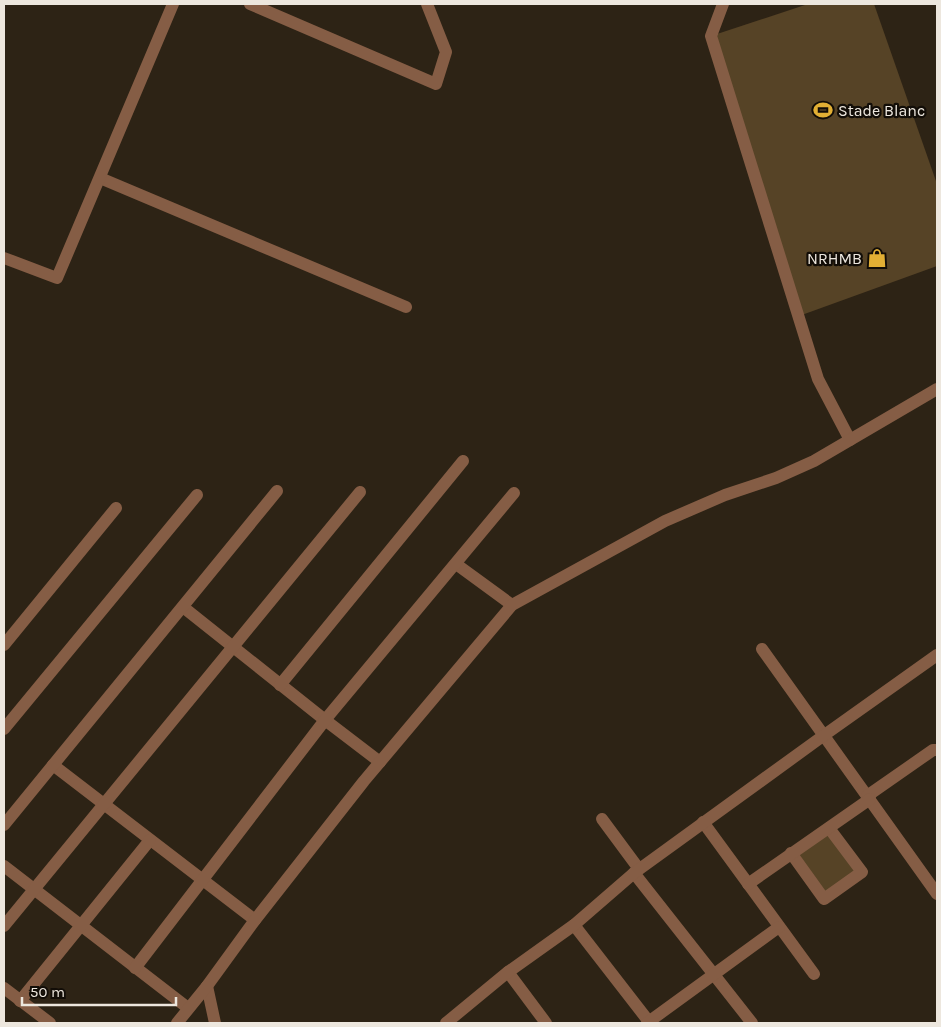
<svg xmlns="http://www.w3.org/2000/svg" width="941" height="1027" font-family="Karla,sans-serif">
<rect width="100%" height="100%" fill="#2d2315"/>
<!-- green -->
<g fill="#564326">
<path d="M808,4H874L937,184V266L799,316L711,36Z"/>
<path d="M829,828L862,872L824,899L791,853Z"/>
</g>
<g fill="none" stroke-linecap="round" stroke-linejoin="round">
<!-- minor -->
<g stroke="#855d45" stroke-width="12">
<path d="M250,4L436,84L446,52L427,4"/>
<path d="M723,4L711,36L818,379L850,440"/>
<path d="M100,178L406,307"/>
<path d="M4,258L57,278L173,4"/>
<path d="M456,564L512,605"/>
<path d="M183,607L325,720L380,762"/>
<path d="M4,645L116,508"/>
<path d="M762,649L937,894"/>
<path d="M280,685L463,461"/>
<path d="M4,729L197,495"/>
<path d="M53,765L255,920"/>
<path d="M867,796L933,750H937"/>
<path d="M602,819L639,869L634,873"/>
<path d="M703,822L814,974"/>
<path d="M4,825L277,491"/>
<path d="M791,853L824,899L862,872L829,828"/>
<path d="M4,866L188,1008"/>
<path d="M634,873L752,1023"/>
<path d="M748,884L870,799"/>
<path d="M574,925L650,1023"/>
<path d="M4,926L360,492"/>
<path d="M135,968L325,720L514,493"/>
<path d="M508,972L546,1023"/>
<path d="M207,986L215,1023"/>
<path d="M4,988L50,1023"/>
<path d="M20,1001L150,840"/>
<path d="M177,1023L207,986L255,920L364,781L512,605L665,521L725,495L776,478L814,461L937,389"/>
<path d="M446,1023L508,972L574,925L634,873L823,736L937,655"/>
<path d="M647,1023L779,927"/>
</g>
</g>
<!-- icons -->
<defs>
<g id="stadium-bare" transform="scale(1.5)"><path d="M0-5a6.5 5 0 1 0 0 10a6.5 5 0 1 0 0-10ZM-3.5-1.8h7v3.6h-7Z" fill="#e2af34" stroke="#120d07" stroke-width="2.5" paint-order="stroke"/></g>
<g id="shop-bare" transform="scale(1.5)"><path d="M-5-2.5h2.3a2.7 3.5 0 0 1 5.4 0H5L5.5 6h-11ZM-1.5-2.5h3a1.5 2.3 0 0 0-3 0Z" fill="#e2af34" stroke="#120d07" stroke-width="2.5" paint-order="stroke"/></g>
</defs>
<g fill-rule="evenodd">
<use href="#stadium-bare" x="823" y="110"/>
<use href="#shop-bare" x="877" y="258"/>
</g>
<g text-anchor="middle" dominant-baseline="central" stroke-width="4.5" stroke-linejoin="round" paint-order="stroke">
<!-- poi labels -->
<g font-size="16" fill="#ede7de" stroke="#120d07" text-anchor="start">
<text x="838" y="110">Stade Blanc</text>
<text x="862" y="258" text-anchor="end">NRHMB</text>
</g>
</g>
<!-- border -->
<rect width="941" height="1027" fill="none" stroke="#ede7de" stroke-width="10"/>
<!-- scale -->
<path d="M22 997v8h154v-8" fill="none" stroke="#ede7de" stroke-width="2.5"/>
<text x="30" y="997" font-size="15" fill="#ede7de" stroke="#120d07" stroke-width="4" paint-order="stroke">50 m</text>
</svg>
